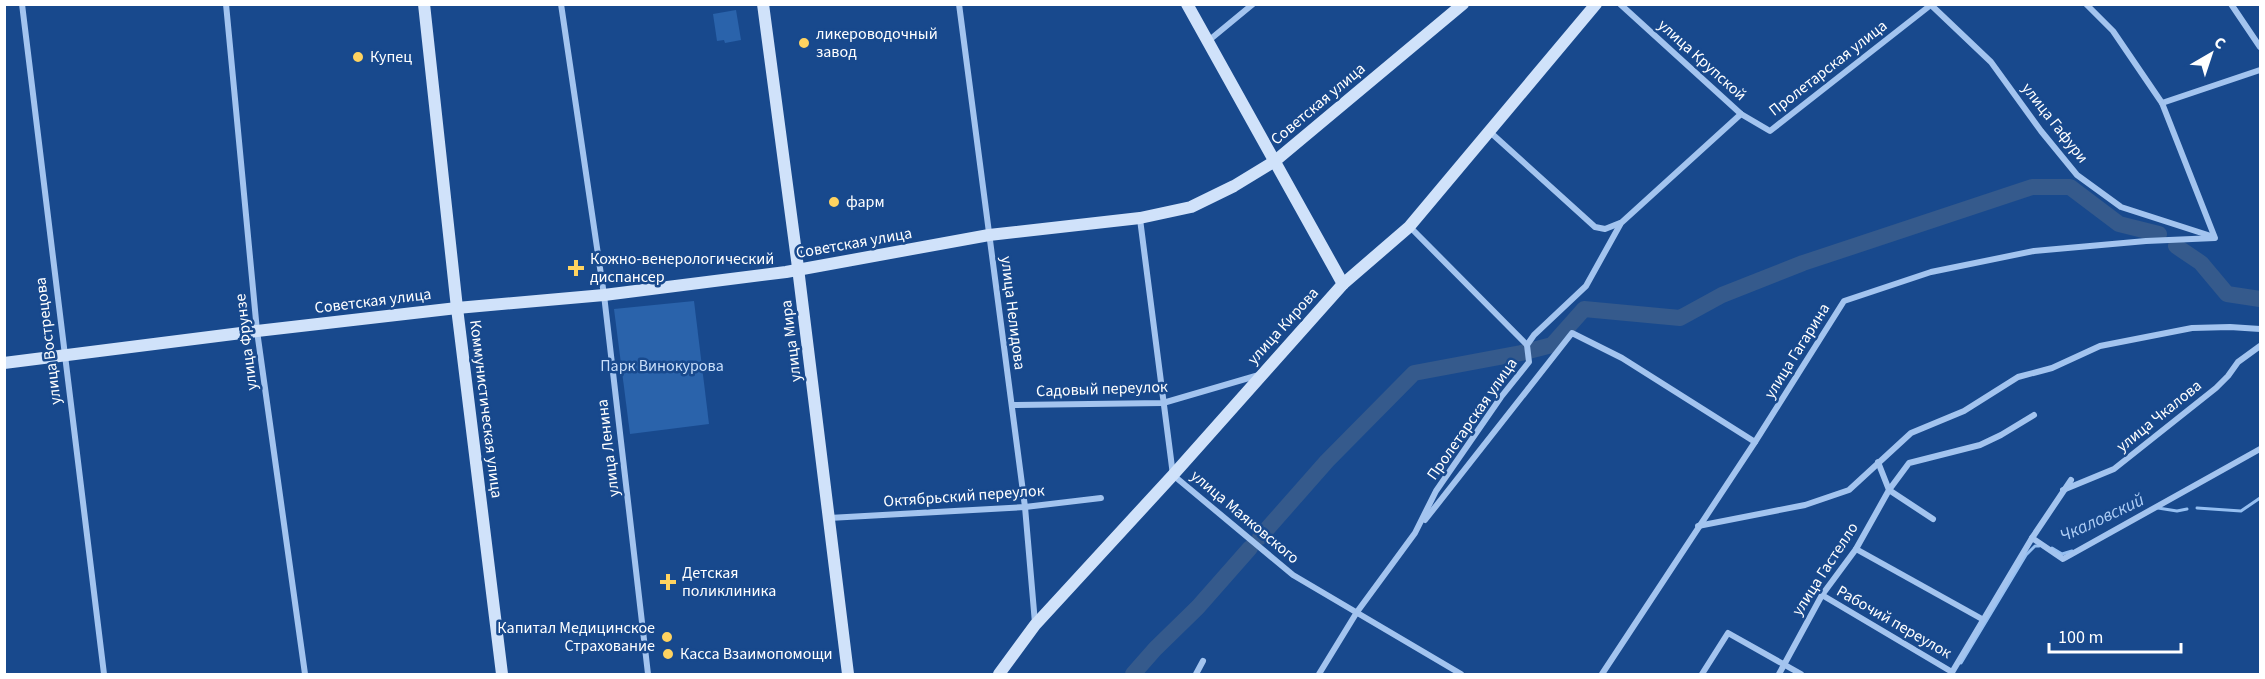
<svg xmlns="http://www.w3.org/2000/svg" width="2265" height="679" font-family="'Source Sans 3',sans-serif">
<rect width="100%" height="100%" fill="#18498d"/>
<!-- green -->
<g fill="#2a63ab">
<path d="M736,10L741,40L725,43L724,40L717,41L713,14Z"/>
<path d="M694,301L709,424L630,434L614,309Z"/>
</g>
<g fill="none" stroke-linecap="round" stroke-linejoin="round">
<!-- stream -->
<g stroke="#95bff1" stroke-width="3">
<path d="M2158,508L2177,511L2187,509"/>
<path d="M2197,508L2241,511L2260,498"/>
<path d="M2052,548L2062,554L2072,551"/>
<path d="M1961,663L2026,555L2035,546H2039"/>
</g>
<!-- river -->
<g stroke="#355a8c" stroke-width="16">
<path d="M2176,246L2201,263L2227,294L2260,299"/>
<path d="M1260,537L1327,461L1414,373L1521,353L1552,345L1584,309L1680,318L1722,295L1803,263L2032,187H2070L2119,224L2159,234"/>
<path d="M1133,674L1155,649L1198,607L1250,548"/>
</g>
<!-- street -->
<g stroke="#a3c4ef" stroke-width="6">
<path d="M22,4L104,674"/>
<path d="M226,4L257,331L305,674"/>
<path d="M561,4L604,295L648,674"/>
<path d="M959,4L1025,507L1035,623"/>
<path d="M1620,4L1741,114L1770,131L1932,4"/>
<path d="M1930,4L1991,62L2041,131L2077,175L2121,207L2211,236"/>
<path d="M2231,4L2260,47"/>
<path d="M1207,42L1253,4"/>
<path d="M2162,103L2260,70"/>
<path d="M1490,132L1595,227L1605,229L1620,223"/>
<path d="M1140,219L1173,475L1293,575L1461,674"/>
<path d="M1410,227L1527,345"/>
<path d="M1012,405L1163,403L1259,375"/>
<path d="M2063,490L2114,469L2216,388L2228,376L2238,362L2260,346"/>
<path d="M829,518L1025,507L1101,498"/>
<path d="M1933,519L1889,490L1909,463L1980,445L2001,435L2034,415"/>
<path d="M1425,520L1572,333L1622,358L1755,442"/>
<path d="M1698,526L1805,505L1849,490L1911,433L1964,411L2018,377L2052,368L2100,346L2192,328L2230,327L2260,329"/>
<path d="M2032,538L2063,559L2260,449"/>
<path d="M1856,549L1982,619"/>
<path d="M1822,595L1952,672"/>
<path d="M1196,674L1203,661"/>
<path d="M1319,674L1357,612L1415,533L1436,491L1501,397L1529,362L1527,345L1534,335L1586,286L1621,223L1741,114"/>
<path d="M1602,674L1755,442L1844,301L1931,272L2034,251L2146,241L2215,238L2162,103L2113,31L2086,4"/>
<path d="M1702,674L1728,633L1801,674"/>
<path d="M1779,674L1822,595L1856,549L1889,490L1878,462"/>
<path d="M1951,674L2032,538L2071,480"/>
</g>
<!-- secondary -->
<g stroke="#d0e2fa" stroke-width="12">
<path d="M424,4L457,308L502,674"/>
<path d="M763,4L797,260L848,674"/>
<path d="M1187,4L1343,284"/>
<path d="M4,363L257,331L457,308L604,295L786,272L989,235L1140,218L1191,207L1234,186L1275,161L1463,4"/>
<path d="M999,674L1035,625L1173,475L1343,284L1409,227L1596,4"/>
</g>
</g>
<!-- markers -->
<g fill="#ffd360" stroke="#18498d" stroke-width="2">
<circle cx="804" cy="43" r="6"/>
<circle cx="358" cy="57" r="6"/>
<circle cx="834" cy="202" r="6"/>
<path d="M573 259h6v6h6v6h-6v6h-6v-6h-6v-6h6z"/>
<path d="M665 573h6v6h6v6h-6v6h-6v-6h-6v-6h6z"/>
<circle cx="667" cy="637" r="6"/>
<circle cx="668" cy="654" r="6"/>
</g>
<g text-anchor="middle" dominant-baseline="central" stroke-width="5" stroke-linejoin="round" paint-order="stroke">
<!-- poi labels -->
<g font-size="16" fill="#fff" stroke="#18498d" text-anchor="start">
<text x="816" y="34">ликероводочный<tspan x="816" dy="18">завод</tspan></text>
<text x="370" y="57">Купец</text>
<text x="846" y="202">фарм</text>
<text x="590" y="259">Кожно-венерологический<tspan x="590" dy="18">диспансер</tspan></text>
<text x="682" y="573">Детская<tspan x="682" dy="18">поликлиника</tspan></text>
<text x="655" y="628" text-anchor="end">Капитал Медицинское<tspan x="655" dy="18">Страхование</tspan></text>
<text x="680" y="654">Касса Взаимопомощи</text>
</g>
<!-- street labels -->
<g font-size="16" fill="#fff" stroke="#18498d">
<text transform="translate(1702 60) rotate(42)">улица Крупской</text>
<text transform="translate(1828 68) rotate(-38)">Пролетарская улица</text>
<text transform="translate(1318 104) rotate(-40)">Советская улица</text>
<text transform="translate(2055 123) rotate(52)">улица Гафури</text>
<text transform="translate(854 243) rotate(-10)">Советская улица</text>
<text transform="translate(373 301) rotate(-7)">Советская улица</text>
<text transform="translate(1013 313) rotate(83)">улица Нелидова</text>
<text transform="translate(1283 326) rotate(-48)">улица Кирова</text>
<text transform="translate(48 341) rotate(-97)">улица Вострецова</text>
<text transform="translate(791 341) rotate(-97)">улица Мира</text>
<text transform="translate(246 342) rotate(-97)">улица Фрунзе</text>
<text transform="translate(1797 351) rotate(-58)">улица Гагарина</text>
<text transform="translate(1102 389) rotate(-2)">Садовый переулок</text>
<text transform="translate(486 409) rotate(83)">Коммунистическая улица</text>
<text transform="translate(2159 416) rotate(-39)">улица Чкалова</text>
<text transform="translate(1472 419) rotate(-55)">Пролетарская улица</text>
<text transform="translate(608 448) rotate(-97)">улица Ленина</text>
<text transform="translate(964 496) rotate(-4)">Октябрьский переулок</text>
<text transform="translate(1245 517) rotate(40)">улица Маяковского</text>
<text transform="translate(1825 569) rotate(-57)">улица Гастелло</text>
<text transform="translate(1894 622) rotate(30)">Рабочий переулок</text>
</g>
<!-- park labels -->
<g font-size="16" fill="#c9dffb" stroke="#18498d">
<text x="662" y="366">Парк Винокурова</text>
</g>
<!-- water labels -->
<g font-size="18" font-style="italic" fill="#aecef6" stroke="#18498d">
<text transform="translate(2102 518) rotate(-25)">Чкаловский</text>
</g>
</g>
<!-- border -->
<rect width="2265" height="679" fill="none" stroke="#ffffff" stroke-width="12"/>
<!-- north arrow -->
<g transform="translate(2211 54) rotate(39)" stroke="#18498d" stroke-width="4.5" paint-order="stroke">
<path d="M0-4.5L10 22L0 15L-10 22Z" fill="#ffffff"/>
<text y="-9" font-size="16" font-weight="bold" text-anchor="middle" fill="#ffffff">С</text>
</g>
<!-- scale -->
<path d="M2049 643v9h132v-9" fill="none" stroke="#ffffff" stroke-width="3"/>
<text x="2058" y="643" font-size="18" fill="#ffffff" stroke="#18498d" stroke-width="4.5" paint-order="stroke">100 m</text>
</svg>
